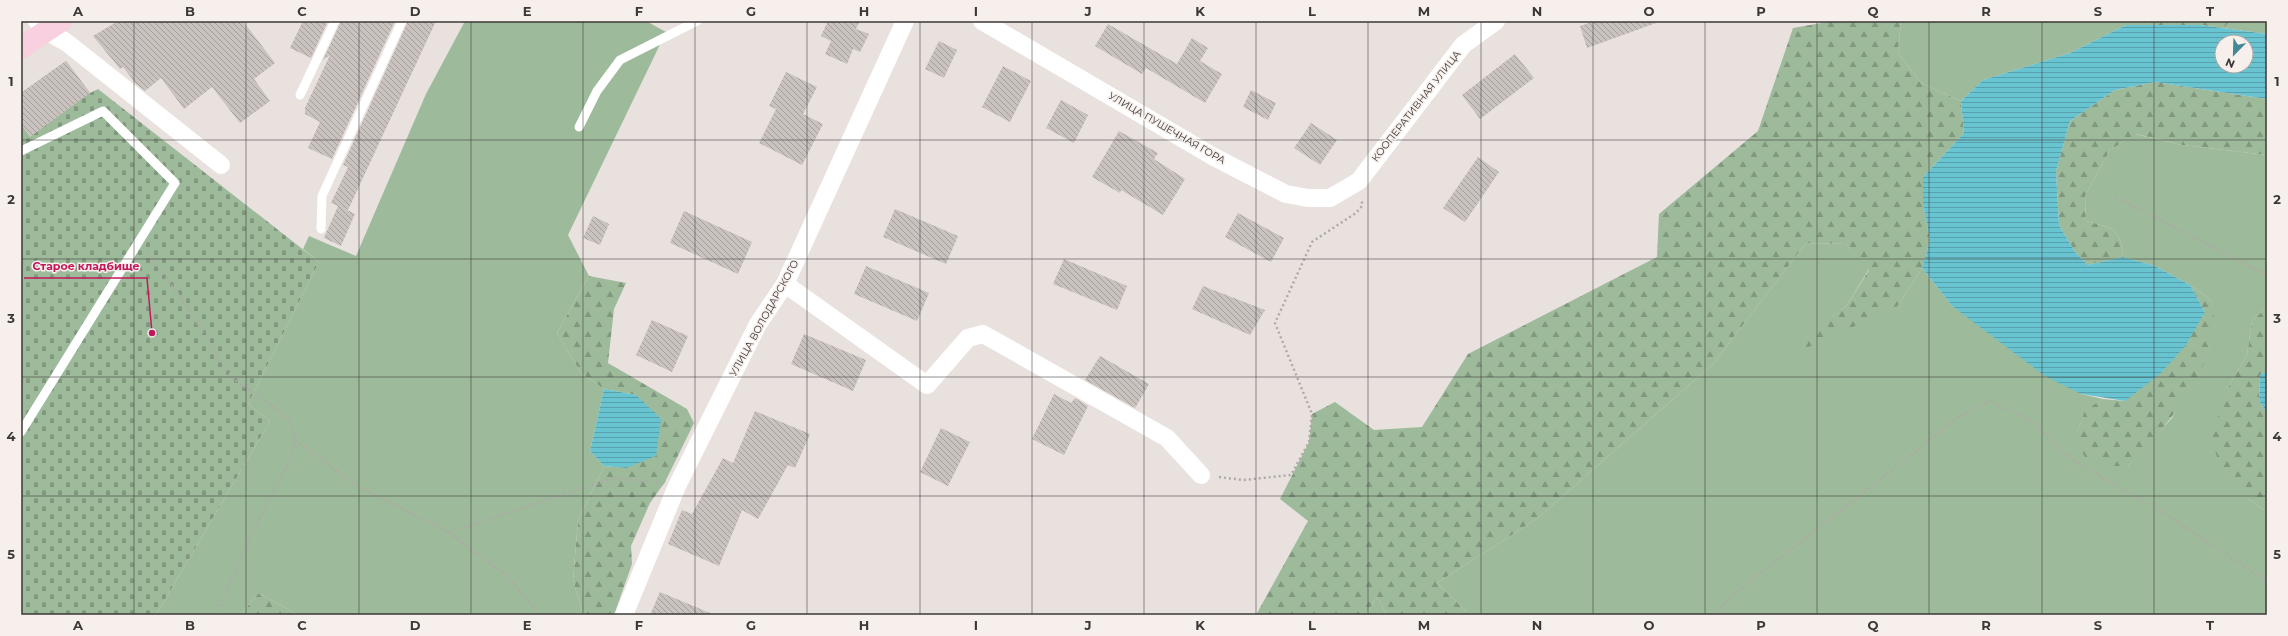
<svg xmlns="http://www.w3.org/2000/svg" width="2288" height="636" font-family="Montserrat,sans-serif">
<defs>
<pattern id="forest-firs" width="22" height="20" patternUnits="userSpaceOnUse"><rect width="22" height="20" fill="#9dba9b"/><path d="M5 1l3.5 6h-7zM16 11l3.5 6h-7z" fill="#81987f"/></pattern>
<pattern id="cemetery-stones" width="16" height="16" patternUnits="userSpaceOnUse"><rect width="16" height="16" fill="#9dba9b"/><path d="M2 7V4a2 2 0 0 1 4 0v3zM10 15v-3a2 2 0 0 1 4 0v3z" fill="#81987f"/></pattern>
<pattern id="water-rules" width="6" height="5" patternUnits="userSpaceOnUse"><rect width="6" height="5" fill="#69c4d2"/><path d="M0 2.5h6" fill="none" stroke="#58a0ab"/></pattern>
<pattern id="building-back-hatch" width="6" height="6" patternUnits="userSpaceOnUse"><rect width="6" height="6" fill="#c9c2bf"/><path d="M-1 5l2 2M0 0l6 6M5-1l2 2" fill="none" stroke="#a49f9c"/></pattern>
</defs>
<rect width="100%" height="100%" fill="#e9e1de"/>
<!-- green -->
<g fill="#9dba9b">
<path d="M465,21H646L666,32L568,235L589,276L557,333L581,373L604,389L590,451L604,466L578,521L573,580L583,615H298L259,593L240,615H156L270,421L248,404L319,262L303,249L309,236L356,256L426,94Z"/>
<path d="M1901,21H2147L2148,25H2126L2070,53L1983,80L1961,101L1921,83L1898,53Z"/>
<path d="M2231,21H2267V34L2223,28Z"/>
<path d="M2135,134L2182,145L2267,155V307L2252,321L2247,355L2227,389L2248,499L2267,512V615H1470L1437,583L1538,518L1713,364L1806,243L1846,244L1869,269L1847,305L1803,340L1897,307L1922,268L1952,306L2081,394L2103,399L2085,411L2077,433L2128,466L2172,418L2209,349L2214,325L2212,301L2190,285L2155,266L2123,257C2121,228 2112,228 2086,221L2085,196L2110,150Z"/>
<path d="M1377,597L1387,615H1366Z"/>
</g>
<!-- forest -->
<g fill="url(#forest-firs)">
<path d="M1833,21H1901L1898,53L1921,83L1961,101L1964,133L1923,177V205L1930,240L1922,268L1897,307L1806,348L1802,340L1847,305L1869,270L1846,244L1806,243L1713,364L1538,518L1437,583L1470,615H1387L1377,597L1366,615H1256L1308,521L1280,499L1309,442L1312,414L1335,402L1374,430L1422,427L1468,354L1657,257L1659,214L1758,131L1793,28Z"/>
<path d="M2147,21H2231L2223,28L2200,25H2148Z"/>
<path d="M2155,82L2267,99V155L2182,145L2136,134L2110,150L2085,196L2086,221C2112,228 2121,228 2123,257L2088,265L2075,252L2059,225L2056,171L2070,121L2115,90Z"/>
<path d="M589,276L626,283L614,309L608,363L687,409L694,423L665,482L650,503L631,546L632,564L614,615H583L573,580L578,521L604,466L626,468L636,395L604,389L581,373L557,333Z"/>
<path d="M2190,285L2212,301C2213,309 2215,318 2214,325C2209,378 2164,430 2128,466H2103L2084,456L2077,433L2085,410L2103,399L2125,401L2205,312Z"/>
<path d="M2267,307V371L2260,375L2259,401L2267,413V512L2248,499L2223,476L2211,438L2227,389L2247,355L2252,321Z"/>
<path d="M259,593L298,615H240Z"/>
</g>
<!-- cemetery -->
<path fill="url(#cemetery-stones)" d="M66,61L90,93L98,89L319,262L248,404L270,421L156,615H21V93Z"/>
<!-- water -->
<g fill="url(#water-rules)" fill-rule="evenodd">
<path d="M2126,25H2200L2267,34V99L2155,82L2115,90L2070,121L2056,171L2059,225L2075,252L2088,265L2123,257L2155,266L2190,285L2205,312L2186,345L2161,373L2125,401L2081,394L2045,376L1952,306L1922,268L1930,240L1923,205V177L1964,133L1961,101L1983,80L2070,53ZM2222,42H2246V66H2222Z"/>
<path d="M2267,371V413L2259,401L2260,375Z"/>
<path d="M604,389L636,395L661,419L656,456L626,468L604,466L590,451Z"/>
</g>
<!-- building -->
<g fill="url(#building-back-hatch)">
<path d="M118,21H243L275,63L254,79L270,101L240,123L212,87L184,109L161,78L145,91L136,84L123,67L120,69L93,36Z"/>
<path d="M303,21H328L311,58L290,48Z"/>
<path d="M341,21H395L332,159L308,148L320,122L305,114V108L330,55L323,60Z"/>
<path d="M408,21H436L348,210L341,207L355,214L341,246L324,238L338,206L331,203L348,167L343,165Z"/>
<path d="M828,21H860L856,29L869,34L860,52L853,49L847,64L825,54L831,41L821,36Z"/>
<path d="M1595,21H1656V23L1587,48L1580,26Z"/>
<path d="M1108,24L1177,64L1192,38L1208,48L1200,61L1222,74L1205,103L1146,68L1142,74L1095,46Z"/>
<path d="M939,41L957,50L944,78L925,69Z"/>
<path d="M1515,54L1534,78L1480,119L1462,95Z"/>
<path d="M66,61L90,93L30,137L21,125V93Z"/>
<path d="M1003,66L1031,81L1010,122L982,107Z"/>
<path d="M786,72L817,87L803,114L823,124L802,165L759,143L776,109L769,106Z"/>
<path d="M1251,90L1276,103L1268,120L1243,107Z"/>
<path d="M1061,100L1088,115L1074,143L1046,128Z"/>
<path d="M1311,123L1337,140L1320,165L1294,148Z"/>
<path d="M1119,131L1158,153L1154,159L1185,179L1163,215L1121,190L1120,193L1092,177Z"/>
<path d="M1478,157L1499,172L1465,222L1443,208Z"/>
<path d="M895,209L958,236L946,264L883,237Z"/>
<path d="M684,211L752,242L738,274L670,243Z"/>
<path d="M1238,213L1284,238L1271,262L1225,237Z"/>
<path d="M593,216L609,224L600,245L583,238Z"/>
<path d="M1064,259L1127,286L1117,310L1053,284Z"/>
<path d="M866,266L929,293L917,321L854,294Z"/>
<path d="M1203,286L1265,310L1250,335L1192,309Z"/>
<path d="M652,320L688,336L672,372L636,355Z"/>
<path d="M804,334L866,360L853,391L791,364Z"/>
<path d="M1100,356L1149,384L1135,408L1085,380Z"/>
<path d="M1054,394L1071,403L1075,398L1088,406L1064,455L1032,439Z"/>
<path d="M755,411L810,434L795,468L788,465L758,519L742,510L719,566L668,544L682,510L692,514L723,458L733,463Z"/>
<path d="M941,428L970,442L948,486L920,472Z"/>
<path d="M660,592L715,615H650Z"/>
</g>
<g fill="none" stroke-linecap="round" stroke-linejoin="round">
<!-- path -->
<g stroke="#afa9a7" stroke-width="2.5" stroke-dasharray="2 3" stroke-linecap="butt">
<path d="M2116,197L2267,275"/>
<path d="M148,253L178,294L232,378L267,402L290,421L295,439"/>
<path d="M1219,477L1243,480L1291,475L1309,442L1312,414L1275,323L1312,242L1356,213L1362,206V200"/>
<path d="M449,532L614,478L659,483"/>
<path d="M216,615L254,530L292,456L295,439L354,484L448,532L507,576L540,615"/>
<path d="M1712,615L1738,591L1959,417L1989,401L2030,420L2072,460L2164,513L2267,581"/>
</g>
<!-- lane -->
<g stroke="#fff" stroke-width="9">
<path d="M300,95L335,21"/>
<path d="M579,127L597,91L620,60L697,21"/>
<path d="M21,151L103,111L175,183L21,432"/>
<path d="M321,229L322,196L402,21"/>
</g>
<!-- street -->
<g stroke="#fff" stroke-width="18">
<path d="M37,21L46,31L66,42L221,165"/>
<path d="M982,21L1214,157L1286,194L1308,198H1330L1359,181L1463,45L1496,21"/>
<path d="M785,284L927,385L968,338L983,334L1167,438L1201,475"/>
<path d="M624,615L677,486L758,324L785,284L905,21"/>
</g>
<!-- secondary -->
<path stroke="#f8d0df" stroke-width="22" d="M21,48L61,21"/>
</g>
<!-- grid -->
<path fill="none" stroke="#3b3837" stroke-width="1" stroke-opacity="0.55" d="M134,21V615M246,21V615M359,21V615M471,21V615M583,21V615M695,21V615M807,21V615M920,21V615M1032,21V615M1144,21V615M1256,21V615M1368,21V615M1481,21V615M1593,21V615M1705,21V615M1817,21V615M1929,21V615M2042,21V615M2154,21V615M21,140H2267M21,259H2267M21,377H2267M21,496H2267"/>
<g text-anchor="middle" dominant-baseline="central" stroke-width="3" stroke-linejoin="round" paint-order="stroke">
<!-- street labels -->
<g font-size="10" fill="#3b3837" stroke="#f6efeb">
<text transform="translate(1416 106) rotate(-52)">КООПЕРАТИВНАЯ УЛИЦА</text>
<text transform="translate(1167 128) rotate(30)">УЛИЦА ПУШЕЧНАЯ ГОРА</text>
<text transform="translate(764 318) rotate(-61)">УЛИЦА ВОЛОДАРСКОГО</text>
</g>
</g>
<!-- callouts -->
<path fill="none" stroke="#c2185b" stroke-width="1.5" d="M152 333L147 278H24"/>
<circle fill="#c2185b" stroke="#f6efeb" stroke-width="1.5" cx="152" cy="333" r="4"/>
<g font-size="11" text-anchor="middle" font-weight="bold" fill="#c2185b" stroke="#f6efeb" stroke-width="3" stroke-linejoin="round" paint-order="stroke">
<text x="86" y="270">Старое кладбище</text>
</g>
<!-- border -->
<rect width="2288" height="636" fill="none" stroke="#f6efeb" stroke-width="44"/>
<!-- north arrow -->
<g transform="translate(2234 54) rotate(203)"><circle r="19" fill="#f6efeb" stroke="#aba6a3"/>
<path d="M0-3L7 15L0 10L-7 15Z" fill="#438895"/>
<text y="-6" font-size="11" font-weight="bold" text-anchor="middle" fill="#3b3837">N</text>
</g>
<rect x="22" y="22" width="2244" height="592" fill="none" stroke="#3b3837" stroke-width="1.5"/>
<g font-size="13" text-anchor="middle" font-weight="bold" fill="#3b3837">
<text x="78" y="16">A</text>
<text x="190" y="16">B</text>
<text x="302" y="16">C</text>
<text x="415" y="16">D</text>
<text x="527" y="16">E</text>
<text x="639" y="16">F</text>
<text x="751" y="16">G</text>
<text x="864" y="16">H</text>
<text x="976" y="16">I</text>
<text x="1088" y="16">J</text>
<text x="1200" y="16">K</text>
<text x="1312" y="16">L</text>
<text x="1424" y="16">M</text>
<text x="1537" y="16">N</text>
<text x="1649" y="16">O</text>
<text x="1761" y="16">P</text>
<text x="1873" y="16">Q</text>
<text x="1986" y="16">R</text>
<text x="2098" y="16">S</text>
<text x="2210" y="16">T</text>
<text x="11" y="86">1</text>
<text x="2277" y="86">1</text>
<text x="11" y="204">2</text>
<text x="2277" y="204">2</text>
<text x="11" y="323">3</text>
<text x="2277" y="323">3</text>
<text x="11" y="441">4</text>
<text x="2277" y="441">4</text>
<text x="11" y="559">5</text>
<text x="2277" y="559">5</text>
<text x="78" y="630">A</text>
<text x="190" y="630">B</text>
<text x="302" y="630">C</text>
<text x="415" y="630">D</text>
<text x="527" y="630">E</text>
<text x="639" y="630">F</text>
<text x="751" y="630">G</text>
<text x="864" y="630">H</text>
<text x="976" y="630">I</text>
<text x="1088" y="630">J</text>
<text x="1200" y="630">K</text>
<text x="1312" y="630">L</text>
<text x="1424" y="630">M</text>
<text x="1537" y="630">N</text>
<text x="1649" y="630">O</text>
<text x="1761" y="630">P</text>
<text x="1873" y="630">Q</text>
<text x="1986" y="630">R</text>
<text x="2098" y="630">S</text>
<text x="2210" y="630">T</text>
</g>
</svg>
